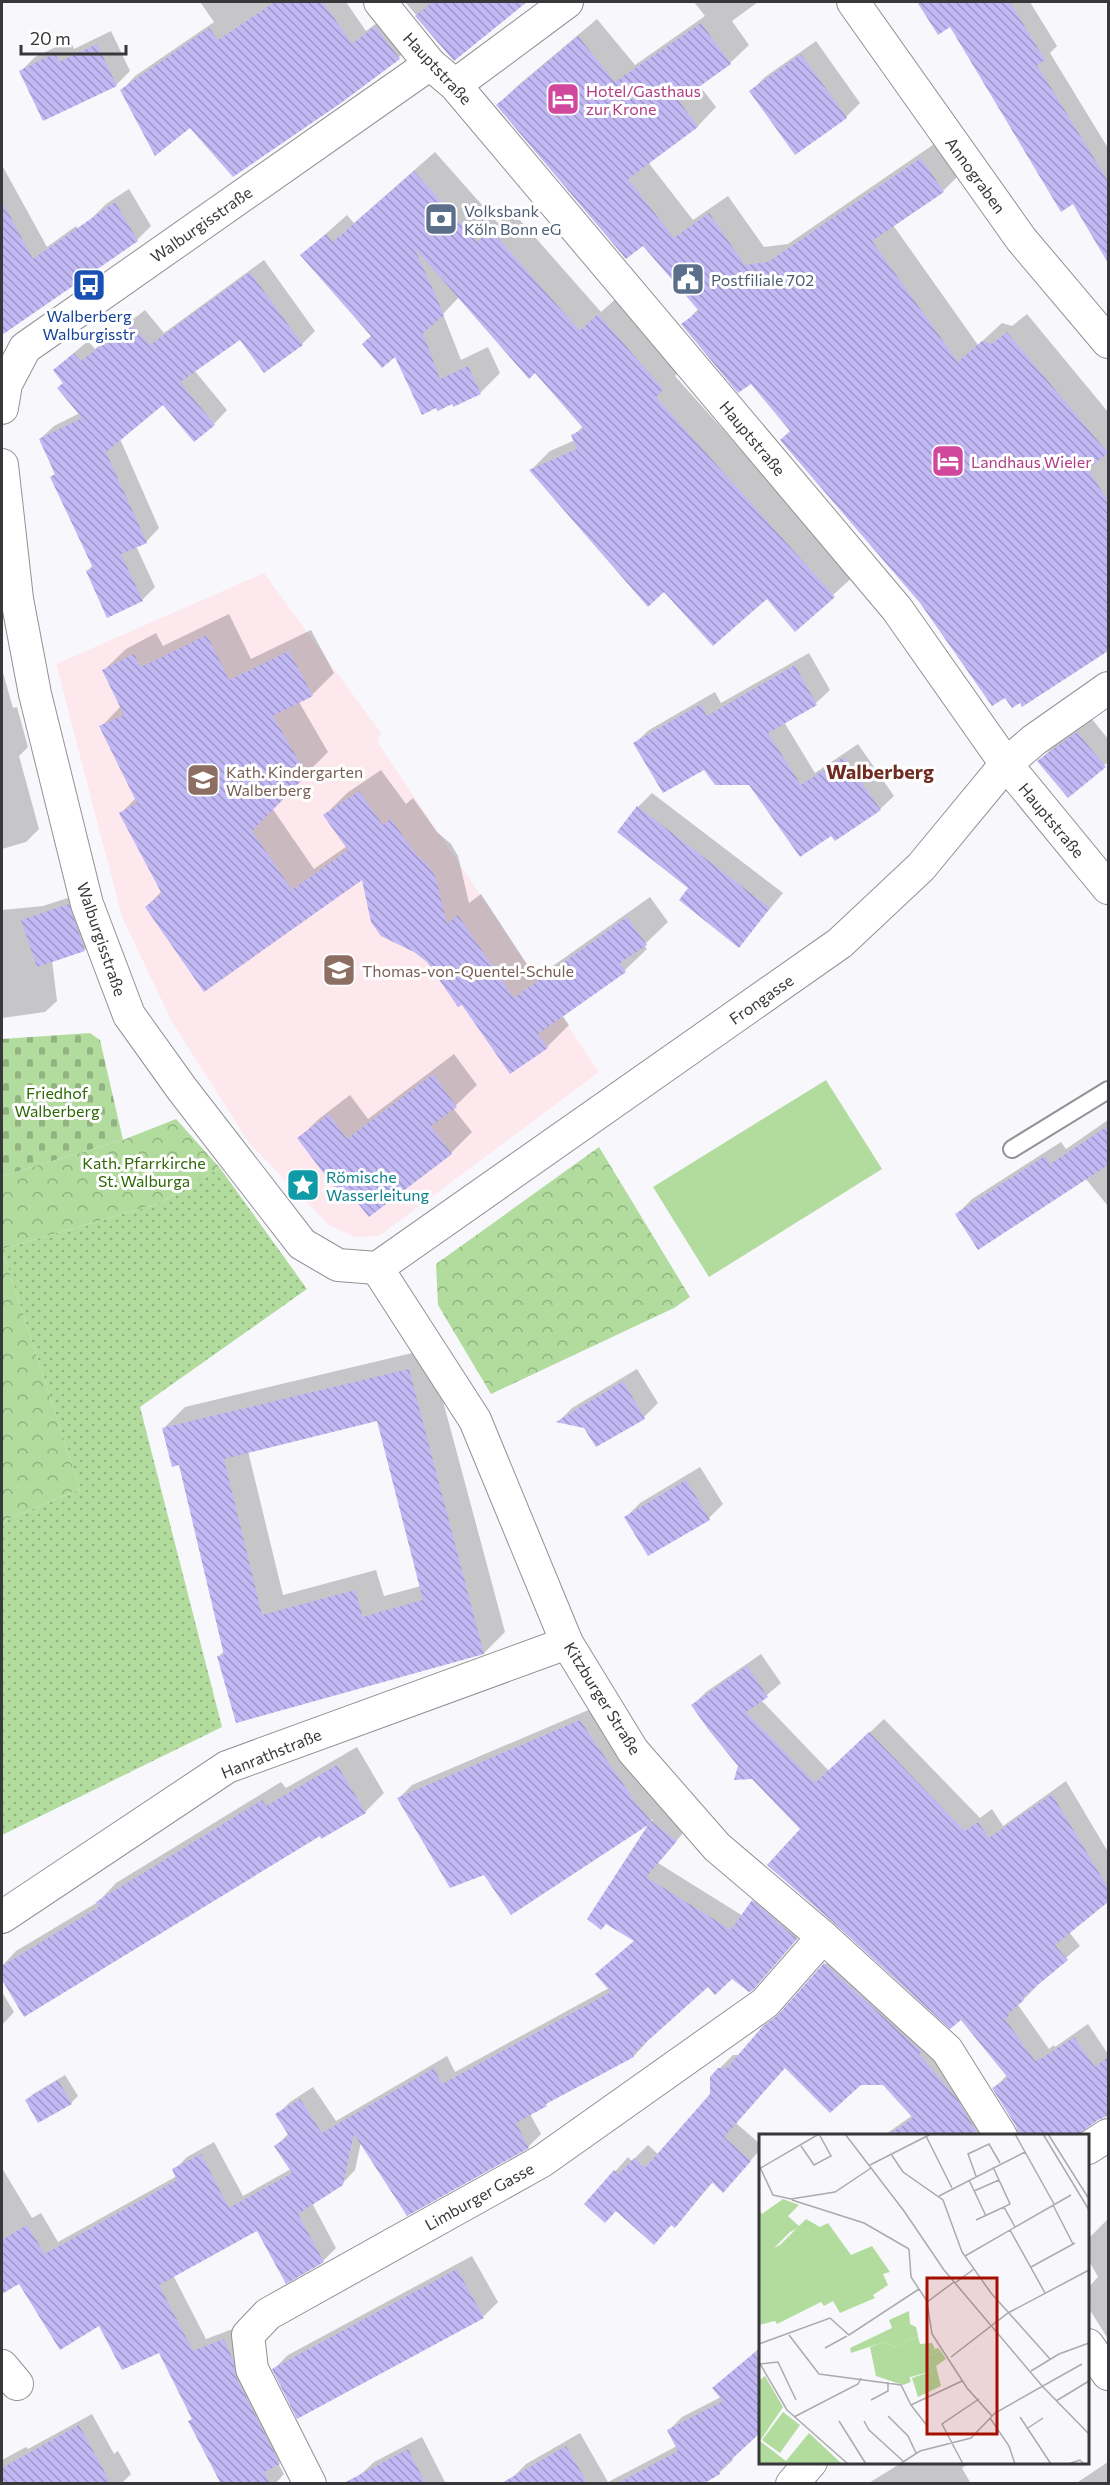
<svg xmlns="http://www.w3.org/2000/svg" width="1110" height="2485" font-family="Commissioner,sans-serif">
<defs>
<pattern id="grass-dots" width="8" height="8" patternUnits="userSpaceOnUse" patternTransform="scale(1.5)"><rect width="8" height="8" fill="#b1dc9e"/><path d="M2 2h.1M6 6h.1" fill="none" stroke="#91b382" stroke-width="1.8" stroke-linecap="round"/></pattern>
<pattern id="cemetery-stones" width="16" height="16" patternUnits="userSpaceOnUse" patternTransform="scale(1.5)"><rect width="16" height="16" fill="#b1dc9e"/><path d="M2 7V4a2 2 0 0 1 4 0v3zM10 15v-3a2 2 0 0 1 4 0v3z" fill="#91b382"/></pattern>
<pattern id="park-crowns" width="20" height="18" patternUnits="userSpaceOnUse" patternTransform="scale(1.5)"><rect width="20" height="18" fill="#b1dc9e"/><path d="M2 6a3 3 0 1 1 6 0M12 15a3 3 0 1 1 6 0" fill="none" stroke="#91b382"/></pattern>
<pattern id="building-back-hatch" width="6" height="6" patternUnits="userSpaceOnUse" patternTransform="scale(1.5)"><rect width="6" height="6" fill="#c1b8f4"/><path d="M-1 5l2 2M0 0l6 6M5-1l2 2" fill="none" stroke="#9e97c7"/></pattern>
</defs>
<rect width="100%" height="100%" fill="#f8f8fc"/>
<!-- education -->
<path fill="#fde8ee" d="M264,573L381,733L377,741L599,1072L379,1236L355,1237L330,1226L249,1143L172,1022L122,917L56,664Z"/>
<!-- grass -->
<path fill="url(#grass-dots)" d="M220,1168L307,1289L140,1407L222,1727L2,1835V1522L80,1489L2,1249L160,1203Z"/>
<!-- cemetery -->
<path fill="url(#cemetery-stones)" d="M90,1033L100,1040L123,1140L2,1176V1039Z"/>
<!-- park -->
<g fill="url(#park-crowns)">
<path d="M176,1119L220,1168L160,1203L2,1249L80,1489L2,1522V1176L123,1140Z"/>
<path d="M599,1147L690,1297L674,1308L491,1394L438,1305L436,1264Z"/>
</g>
<!-- garden -->
<path fill="#b1dc9e" d="M826,1080L882,1169L709,1277L653,1187Z"/>
<!-- shadow -->
<g fill="#0003" fill-rule="evenodd">
<path d="M200,2H346L366,31L390,13L409,47L395,61L191,126L122,90L135,76L214,22Z"/>
<path d="M405,2H524L454,59Z"/>
<path d="M694,2H758L732,21L749,45L730,63L699,85L716,107L698,126L648,162L693,220L728,196L764,247L788,244L940,140L962,172L943,191L893,225L978,345L1002,323L1012,326L1027,314L1108,412V649L1023,705L751,382L683,325L699,308L643,244L498,105L516,87L597,19L635,65L705,16Z"/>
<path d="M919,2H1030L1057,46L1050,53L1108,148V260L1073,202L951,25L939,33Z"/>
<path d="M111,31L130,71L116,85L21,71L35,57L70,40L74,49Z"/>
<path d="M816,41L860,103L846,117L751,91L765,77Z"/>
<path d="M435,152L498,223L512,211L601,312L619,296L682,368L675,376L854,576L795,629L767,597L664,590L531,470L550,451L575,440L573,436L583,426L535,371L459,297L443,314L461,360L488,347L500,373L480,393L454,405L372,335L302,255L347,215L354,223Z"/>
<path d="M3,167L47,247L76,226L100,263L6,330H2Z"/>
<path d="M129,189L151,226L137,240L91,219L106,204Z"/>
<path d="M264,260L315,331L302,344L240,338L194,370L227,410L214,424L164,403L120,439L159,528L146,542L136,546L155,587L142,600L87,571L93,565L40,439L54,426L80,413L65,382L69,357L88,341L95,349L145,310L164,333Z"/>
<path d="M229,614L251,659L311,630L334,673L312,695L299,702L328,752L272,808L314,869L347,846L325,815L347,793L381,770L406,804L413,798L437,832L451,844L458,856L469,903L481,894L536,978L650,897L668,922L644,945L647,949L625,970L562,1015L569,1025L547,1047L463,1002L363,877L204,989L146,907L162,891L121,813L136,798L101,727L121,706L104,670L126,649L156,633L163,646Z"/>
<path d="M809,653L830,690L816,703L784,722L815,773L858,744L894,796L880,809L831,834L750,784L635,743L649,730L715,692L721,703Z"/>
<path d="M2,669L13,708L17,707L28,747L19,756L39,829L26,842L2,849Z"/>
<path d="M1092,719L1108,739V762L1068,795L1039,761L1053,747Z"/>
<path d="M652,793L783,893L739,946L690,888L638,807Z"/>
<path d="M80,894L96,938L85,949L52,960L57,1001L45,1012L2,1018V910L43,906Z"/>
<path d="M454,1054L477,1085L453,1108L472,1132L451,1153L348,1187L299,1138L320,1118L350,1095L368,1119Z"/>
<path d="M1108,1120V1206L1085,1178L957,1214L972,1199L1061,1142L1066,1149Z"/>
<path d="M429,1349L505,1632L484,1653L218,1657L225,1650L180,1463L164,1428L185,1407ZM378,1420L421,1586L384,1596L376,1570L283,1595L248,1451Z"/>
<path d="M637,1369L658,1403L644,1417L559,1421L572,1408Z"/>
<path d="M700,1467L723,1504L709,1518L626,1517L640,1503Z"/>
<path d="M761,1654L781,1683L761,1700L829,1771L884,1719L980,1818L992,1809L1003,1826L1066,1781L1108,1852V1900L1069,1932L1080,1946L1035,1984L1037,1986L1018,2005L1049,2049L1054,2045L1055,2047L1088,2024L1108,2054V2113L1077,2132L1018,2126L994,2088L1007,2075L802,1829L740,1765L693,1705L706,1692Z"/>
<path d="M593,1708L688,1827L658,1863L743,1916L765,1888L809,1925L766,1975L732,1977L708,1985L645,2041L646,2043L634,2056L552,2099L530,2114L541,2134L528,2147L361,2142L355,2170L342,2184L312,2203L336,2248L323,2261L286,2281L257,2229L173,2275L206,2339L238,2327L292,2450L278,2463L284,2474L275,2484H223L160,2351L100,2324L19,2282L7,2289L2,2281V2168L32,2218L41,2213L58,2242L177,2176L174,2170L187,2157L214,2142L243,2196L291,2169L276,2146L289,2133L277,2115L290,2102L313,2087L336,2121L447,2056L455,2072L609,1988L597,1974L635,1940L606,1922L589,1919L653,1819L512,1913L485,1874L399,1798L412,1785Z"/>
<path d="M357,1747L384,1793L365,1812L320,1834L25,2015L2,1977V1966L16,1951L98,1902L116,1883L281,1782L286,1788Z"/>
<path d="M839,1950L1003,2136H883L913,2115L883,2084L786,2066L736,2123L760,2144V2150L736,2177L713,2182L675,2226L586,2204L628,2157L632,2161L648,2145L659,2155L712,2095L719,2069L733,2055H740Z"/>
<path d="M2,1992L14,2012L2,2025Z"/>
<path d="M65,2075L78,2096L71,2103L26,2101L33,2094Z"/>
<path d="M1108,2219V2339L1088,2307V2288L1098,2277L1088,2259V2239Z"/>
<path d="M472,2256L498,2302L484,2316L298,2417L274,2369L288,2355Z"/>
<path d="M760,2348V2433L732,2457L733,2460L719,2473L700,2484H515L512,2478L526,2464L580,2433L608,2482L677,2446L668,2431L682,2417L721,2397L728,2375Z"/>
<path d="M92,2414L114,2454L118,2451L131,2474L121,2484H2V2460L26,2447L28,2449Z"/>
<path d="M422,2437L446,2484H365L360,2475L374,2462Z"/>
<path d="M903,2462H971L962,2468L970,2482L968,2484H867Z"/>
<path d="M1108,2462V2484H1075Z"/>
</g>
<!-- building -->
<g fill="url(#building-back-hatch)" fill-rule="evenodd">
<path d="M275,2H323L352,44L375,26L400,59L341,103L233,177L190,128L155,156L120,90L209,28L218,40Z"/>
<path d="M433,2H527L454,61L415,16Z"/>
<path d="M917,2H1010L1045,60L1037,65L1108,181V263L1073,204L1061,212L950,27L938,35Z"/>
<path d="M701,23L731,64L679,101L698,127L628,179L674,238L709,213L745,265L768,262L921,158L944,192L872,241L958,362L982,341L992,344L1007,332L1108,453L1088,469L1108,501V651L1022,707L1020,703L1012,708L1005,698L992,706L920,603L780,440L790,431L751,384L738,393L681,324L699,311L643,246L626,259L496,105L578,36L615,82Z"/>
<path d="M97,44L117,86L43,121L19,71L55,53L59,62Z"/>
<path d="M801,54L847,118L795,155L749,91Z"/>
<path d="M414,171L477,242L491,230L580,331L598,314L663,389L656,397L835,597L795,632L767,599L713,646L664,592L648,607L529,470L577,449L571,435L584,429L535,373L529,379L414,247L444,315L423,333L440,379L468,366L481,394L453,407L452,404L438,411L436,408L422,415L395,357L382,368L362,344L371,336L300,255L326,234L333,242Z"/>
<path d="M2,201L33,259L115,202L138,241L2,335Z"/>
<path d="M250,272L303,345L264,373L240,340L180,382L215,425L194,442L163,405L106,452L147,543L121,554L143,601L107,618L86,571L93,568L50,477L55,474L39,439L82,418L57,388L63,383L53,370L74,353L81,361L130,323L150,345Z"/>
<path d="M207,635L229,680L289,651L313,696L273,716L307,775L252,831L292,890L348,850L323,815L359,791L383,825L391,819L415,853L429,866L436,878L447,924L458,915L514,998L627,917L647,945L620,963L626,972L538,1034L548,1048L510,1074L462,1005L458,1007L427,962L414,952L381,936L371,922L362,880L204,992L145,907L162,894L119,813L137,803L99,726L124,715L102,670L134,654L141,667Z"/>
<path d="M795,665L817,705L768,733L801,785L844,757L881,810L835,841L831,836L800,857L749,785H715L704,770L663,793L633,743L701,704L707,716Z"/>
<path d="M1077,732L1106,767L1068,798L1037,761Z"/>
<path d="M637,806L770,908L739,948L679,900L688,888L617,832Z"/>
<path d="M69,904L85,951L37,967L21,920Z"/>
<path d="M433,1074L457,1107L431,1126L452,1154L369,1217L347,1190L340,1195L297,1138L329,1114L347,1139Z"/>
<path d="M1108,1126V1165L978,1250L955,1214L1045,1156L1050,1164Z"/>
<path d="M409,1369L484,1654L236,1723L217,1656L224,1655L179,1465L172,1467L162,1428ZM377,1421L423,1600L363,1617L355,1590L262,1615L224,1459Z"/>
<path d="M623,1381L645,1419L596,1447L584,1428L556,1422Z"/>
<path d="M686,1480L710,1520L648,1556L624,1517Z"/>
<path d="M747,1666L768,1697L746,1712L815,1783L869,1732L965,1831L978,1822L989,1838L1052,1794L1108,1888V1902L1055,1945L1068,1960L1022,1998L1024,2000L1008,2014L1009,2016L1005,2019L1035,2061L1040,2058L1041,2059L1074,2037L1095,2067L1108,2057V2116L1098,2120L1076,2136H1019L1016,2126L992,2088L1008,2078L961,2020L950,2029L835,1924L767,1865L800,1829L752,1779L734,1780L738,1766L708,1729L691,1705Z"/>
<path d="M580,1720L636,1803L651,1821L677,1841L646,1877L731,1930L752,1900L797,1939L753,1990L749,1992L732,1979L715,1995L708,1987L633,2054L634,2057L546,2104L547,2106L516,2123L529,2148L407,2216L354,2134L343,2185L298,2214L324,2262L286,2284L257,2231L159,2285L193,2351L224,2339L233,2360L236,2377L280,2464L264,2472L270,2484H221L188,2421L192,2419L159,2353L122,2370L99,2326L60,2350L19,2284L2,2294V2240L27,2225L45,2254L177,2180L172,2169L201,2154L229,2208L292,2173L274,2146L289,2136L275,2114L300,2099L322,2133L434,2068L442,2084L611,1992L595,1974L634,1941L606,1924L601,1930L587,1919L648,1825L511,1915L484,1875L450,1888L397,1798Z"/>
<path d="M337,1765L366,1813L321,1839L320,1836L24,2017L2,1980V1966L99,1907L96,1902L262,1800L266,1806Z"/>
<path d="M824,1963L922,2052L919,2054L957,2099L979,2136H887L913,2118L883,2085H861L830,2113L785,2068L724,2137L751,2161L723,2193L712,2182L675,2228L671,2225L654,2245L616,2211L605,2223L584,2204L614,2170L618,2175L634,2158L645,2168L710,2094V2077L718,2068H727L763,2026L778,2015Z"/>
<path d="M58,2080L72,2104L38,2123L25,2100Z"/>
<path d="M457,2269L484,2318L297,2419L272,2369Z"/>
<path d="M760,2348V2433L719,2471L720,2474L703,2484H616L678,2451L667,2430L723,2401L712,2388Z"/>
<path d="M79,2425L111,2484H2V2468Z"/>
<path d="M566,2446L588,2484H500Z"/>
<path d="M408,2449L426,2484H342Z"/>
</g>
<g fill="none" stroke-linecap="round" stroke-linejoin="round">
<!-- lane casing -->
<g stroke="#929296" stroke-width="20">
<path id="lane" d="M1012,1149L1108,1090"/>
</g>
<!-- street casing -->
<g stroke="#929296" stroke-width="34">
<g id="street">
<path d="M380,2L430,64L455,85L897,609L1006,764L1108,888"/>
<path d="M853,2L1021,239L1108,342"/>
<path d="M455,85L567,2"/>
<path d="M2,408L6,384L25,348L430,64"/>
<path d="M2,465L17,599L35,694L87,904L129,1015L182,1089L302,1244L338,1265L377,1268"/>
<path d="M377,1268L475,1420L567,1643L633,1751L717,1847L823,1937L947,2050L1001,2136"/>
<path d="M377,1268L840,943L921,867L1006,764L1034,740L1108,688"/>
<path d="M2,1917L227,1767L567,1643"/>
<path d="M1088,2148L1108,2135"/>
<path d="M1088,2345L1108,2374"/>
<path d="M2,2366L17,2384"/>
<path d="M310,2484L252,2369L248,2335L268,2314L542,2161L765,2003L823,1937"/>
<path d="M792,2484L811,2462"/>
</g>
</g>
<!-- lane -->
<use href="#lane" stroke="#fff" stroke-width="16"/>
<!-- street -->
<use href="#street" stroke="#fff" stroke-width="32"/>
</g>
<!-- icons -->
<defs>
<g id="hotel-square" transform="scale(1.725)"><rect x="-9" y="-9" width="18" height="18" rx="4" fill="#d1479c" stroke="#fff"/><path d="M-6-4.5h1.5V1H6V5H4.5V3h-9V5H-6ZM-4 0a1.8 1.8 0 1 1 3.6 0ZM.5 0V-2.5h3Q6-2.5 6 0Z" fill="#fff"/></g>
<g id="bank-square" transform="scale(1.725)"><rect x="-9" y="-9" width="18" height="18" rx="4" fill="#5c6f8a" stroke="#fff"/><path d="M-6-4H6V4H-6ZM0-2.3a2.3 2.3 0 1 0 0 4.6a2.3 2.3 0 1 0 0-4.6Z" fill="#fff"/></g>
<g id="civic-square" transform="scale(1.725)"><rect x="-9" y="-9" width="18" height="18" rx="4" fill="#5c6f8a" stroke="#fff"/><path d="M-.6-6.5H3V-4.5H.6V-3L4-1V1h2V6H-6V1h2V-1L-.6-3ZM-1.2 2.5V6h2.4V2.5Z" fill="#fff"/></g>
<g id="bus-square" transform="scale(1.725)"><rect x="-9" y="-9" width="18" height="18" rx="4" fill="#1a4fb4" stroke="#fff"/><path d="M-5-6H5V4H4V6H2V4H-2V6H-4V4H-5ZM-3.5-4V0h7V-4ZM-3.5 1.2v1.5H-2V1.2ZM2 1.2v1.5H3.5V1.2Z" fill="#fff"/></g>
<g id="school-square" transform="scale(1.725)"><rect x="-9" y="-9" width="18" height="18" rx="4" fill="#8d6e63" stroke="#fff"/><path d="M0-5L7-2L0 1L-7-2ZM-4 1L0 2.5L4 1V4Q0 6-4 4Z" fill="#fff"/></g>
<g id="sight-square" transform="scale(1.725)"><rect x="-9" y="-9" width="18" height="18" rx="4" fill="#0f9aa8" stroke="#fff"/><path d="M0-6L1.8-2.2L6-1.7L2.9 1.2L3.7 5.4L0 3.3L-3.7 5.4L-2.9 1.2L-6-1.7L-1.8-2.2Z" fill="#fff"/></g>
</defs>
<g fill-rule="evenodd">
<use href="#hotel-square" x="563" y="99"/>
<use href="#bank-square" x="441" y="219"/>
<use href="#civic-square" x="688" y="279"/>
<use href="#bus-square" x="89" y="285"/>
<use href="#hotel-square" x="948" y="461"/>
<use href="#school-square" x="203" y="780"/>
<use href="#school-square" x="339" y="970"/>
<use href="#sight-square" x="303" y="1185"/>
</g>
<g text-anchor="middle" dominant-baseline="central" stroke-width="6" stroke-linejoin="round" paint-order="stroke">
<!-- street labels -->
<g font-size="16" fill="#38383a" stroke="#fff">
<text transform="translate(438 68) rotate(47)">Hauptstraße</text>
<text transform="translate(976 175) rotate(54)">Annograben</text>
<text transform="translate(201 224) rotate(-35)">Walburgisstraße</text>
<text transform="translate(753 438) rotate(50)">Hauptstraße</text>
<text transform="translate(1052 820) rotate(50)">Hauptstraße</text>
<text transform="translate(102 939) rotate(71)">Walburgisstraße</text>
<text transform="translate(761 999) rotate(-35)">Frongasse</text>
<text transform="translate(603 1698) rotate(58)">Kitzburger Straße</text>
<text transform="translate(271 1753) rotate(-22)">Hanrathstraße</text>
<text transform="translate(479 2196) rotate(-29)">Limburger Gasse</text>
</g>
<!-- hotel labels -->
<g font-size="16" fill="#b23c85" stroke="#fff" text-anchor="start">
<text x="586" y="90">Hotel/Gasthaus<tspan x="586" dy="18">zur Krone</tspan></text>
<text x="971" y="461">Landhaus Wieler</text>
</g>
<!-- service labels -->
<g font-size="16" fill="#4e5e75" stroke="#fff" text-anchor="start">
<text x="464" y="210">Volksbank<tspan x="464" dy="18">Köln Bonn eG</tspan></text>
<text x="711" y="279">Postfiliale 702</text>
</g>
<!-- transit labels -->
<g font-size="16" fill="#164399" stroke="#fff">
<text x="89" y="315">Walberberg<tspan x="89" dy="18">Walburgisstr</tspan></text>
</g>
<!-- education labels -->
<g font-size="16" fill="#785e54" stroke="#fff" text-anchor="start">
<text x="226" y="771">Kath. Kindergarten<tspan x="226" dy="18">Walberberg</tspan></text>
<text x="362" y="970">Thomas-von-Quentel-Schule</text>
</g>
<!-- park labels -->
<g font-size="16" fill="#2e6704" stroke="#fff">
<text x="57" y="1092">Friedhof<tspan x="57" dy="18">Walberberg</tspan></text>
<text x="144" y="1162">Kath. Pfarrkirche<tspan x="144" dy="18">St. Walburga</tspan></text>
</g>
<!-- culture labels -->
<g font-size="16" fill="#0d838f" stroke="#fff" text-anchor="start">
<text x="326" y="1176">Römische<tspan x="326" dy="18">Wasserleitung</tspan></text>
</g>
<!-- quarter labels -->
<g font-size="20" font-weight="bold" fill="#712c22" stroke="#fff">
<text x="880" y="771">Walberberg</text>
</g>
</g>
<!-- overview -->
<g transform="translate(759 2134)">
<rect width="330" height="330" fill="#f8f8fc"/>
<path d="M47,85L61,93L69,89L92,121L113,112L131,138L124,140L129,151L114,161L116,164L81,179L74,167L65,172L62,168L18,190L16,187L0,191V121L21,111ZM150,177L151,190L157,193L159,202L136,213L125,208L92,219L91,214L133,194L130,186ZM182,217L187,225L177,232L182,252L159,263L153,244L173,237L168,222Z" fill="#b1dc9e"/>
<path d="M6,242L24,273L1,307L27,327L50,299L83,330H0V247Z" fill="#b1dc9e"/>
<path d="M159,202L161,210L173,209L176,215L144,226L152,248L144,251L117,242L111,213L125,208L136,213Z" fill="#b1dc9e"/>
<path d="M24,65L40,71L29,82L41,93L31,98L5,124L0,121V76L3,80ZM163,210L167,218L179,214L182,217L168,222L173,237L148,244L143,225L153,223L151,214Z" fill="#b1dc9e"/>
<path d="M24,278L41,291L21,319L3,306Z" fill="#b1dc9e"/>
<path fill="none" stroke="#ababae" stroke-width="1.5" d="M86,0L145,77L185,136L284,253L330,300M256,0L295,70M284,0L330,76M289,0L330,65M167,2L193,54M42,12L55,31L72,22L60,0M132,20L144,38L184,66L203,118L232,159L291,225M0,31L14,61L32,65L76,58L112,34M111,31L172,0M234,33L251,70L245,73L256,93M0,35L60,0M217,42L209,20L230,10L241,29M210,46L227,82M215,57L240,46M180,62L266,18M33,66L105,89L150,115M294,71L314,110M217,86L245,73M251,96L286,159M150,115L152,143L168,167M206,122L312,61M272,133L316,109M195,148L168,168L173,200L208,254L233,282M196,149L215,135M30,201L60,240L142,251L152,271L203,247M0,210L71,184L90,201L160,155M66,214L88,202M192,223L249,179L330,136M0,228L28,276L89,330M1,230L19,228L37,266M272,237L300,220L330,209M112,266L129,257V248M297,267L330,247M152,271L169,293M129,282L149,302L157,319M35,283L99,250L102,244M261,283L292,330M231,284L250,312L256,330M80,287L107,330M105,287L110,296L144,327M269,294L284,284M141,330L161,317L212,304L236,279L323,230M204,330L183,290L220,265M309,330L321,326L325,330"/>
<path fill="#a41000" fill-opacity="0.15" stroke="#a41000" stroke-width="3" d="M168,144H238V300H168Z"/>
<rect width="330" height="330" fill="none" stroke="#38383a" stroke-width="3"/>
</g>
<!-- border -->
<rect width="1110" height="2485" fill="none" stroke="#38383a" stroke-width="6"/>
<!-- scale -->
<path d="M21 45v9h105v-9" fill="none" stroke="#38383a" stroke-width="3"/>
<text x="30" y="45" font-size="18" fill="#38383a" stroke="#ffffff" stroke-width="4.5" paint-order="stroke">20 m</text>
</svg>
